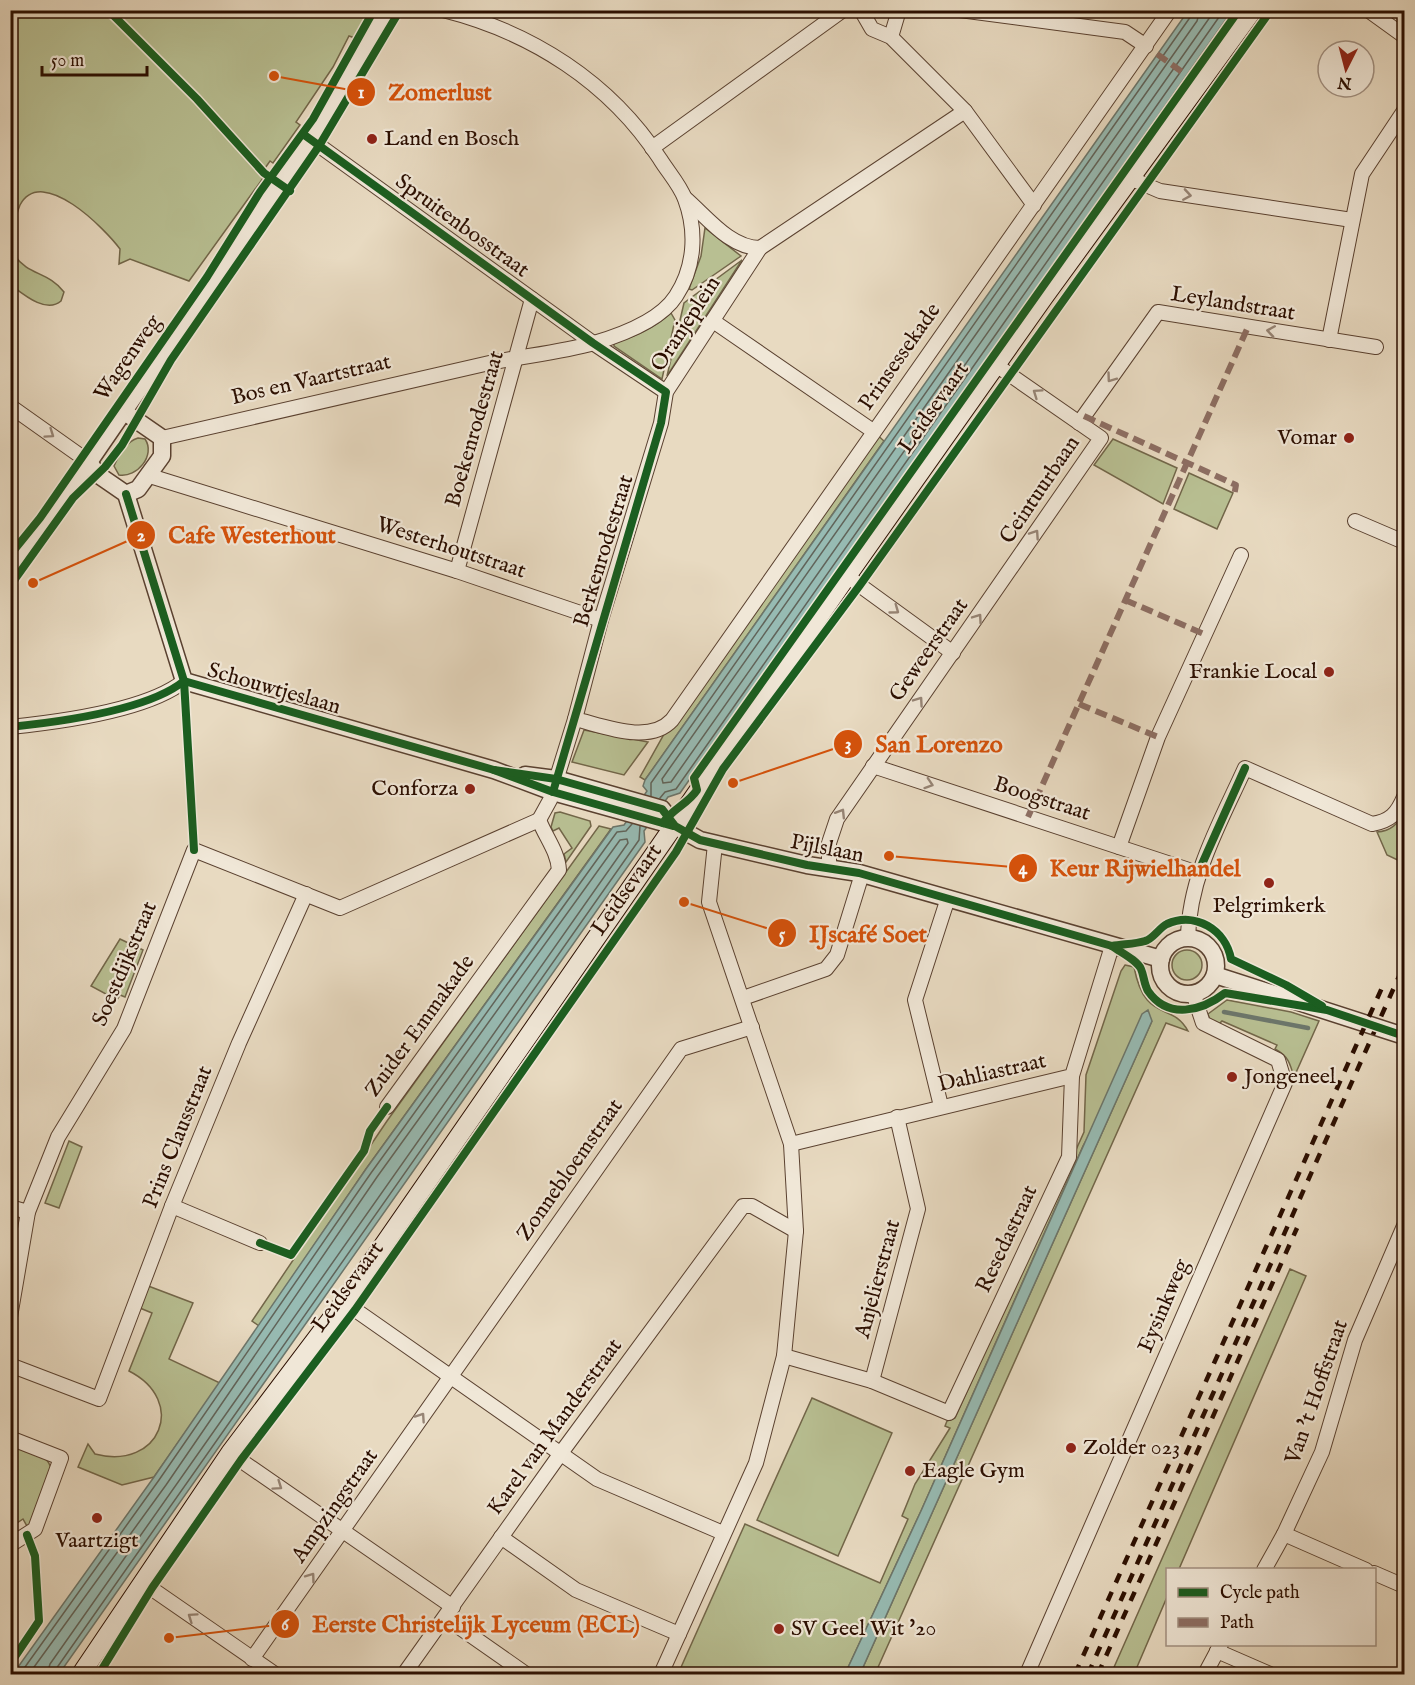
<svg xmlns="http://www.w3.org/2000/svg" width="1415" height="1685" font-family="'IM FELL English',serif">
<rect width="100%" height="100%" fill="#e8dac1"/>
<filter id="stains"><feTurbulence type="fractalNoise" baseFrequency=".00333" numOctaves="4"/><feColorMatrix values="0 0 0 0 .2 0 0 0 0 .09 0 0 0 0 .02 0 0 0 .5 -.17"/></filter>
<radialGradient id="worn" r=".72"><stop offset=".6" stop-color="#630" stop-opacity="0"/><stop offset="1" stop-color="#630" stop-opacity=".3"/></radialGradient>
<!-- green -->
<g fill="#b8bf92" stroke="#726649" stroke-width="1.5">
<path d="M11,10H370V11L355,38L349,36L333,67L296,122L300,125L273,163L270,161L263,171L266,174L189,281L130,259L119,264L120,249C106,230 42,164 20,205C14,218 14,241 15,256C28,275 49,272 64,292L61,301C46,314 23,294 11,285Z"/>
<path d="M705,228L741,256L692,290L689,289L701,256Z"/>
<path d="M742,260L667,376L684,303Z"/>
<path d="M671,313L675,320L662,379L614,346V343C636,336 653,329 671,313Z"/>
<path d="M873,431L884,441L645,780L640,777L672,720Z"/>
<path d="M138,438L145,439C156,455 137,478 119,475L114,466C118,455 127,441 138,438Z"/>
<path d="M1113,439L1177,468L1163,504L1094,465Z"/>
<path d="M1189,473L1233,493L1217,529L1174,509Z"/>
<path d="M584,730L648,742L624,775L572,762Z"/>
<path d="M560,812L590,821L591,826L566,862L564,854L572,848L559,828L553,831L551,827L555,813Z"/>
<path d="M1404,812V863L1387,855L1377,832C1391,831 1398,824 1404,812Z"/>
<path d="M599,826L611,829L366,1169L259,1326L252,1321L387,1121Z"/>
<path d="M120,939L143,950L125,997L120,995L117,1000L91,986Z"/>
<circle cx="1187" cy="965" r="15"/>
<path d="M1125,965L1134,967C1145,1024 1172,1001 1188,1031L1166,1023L875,1674H860L1152,1021L1083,1146L921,1511L845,1674H678L745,1524L880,1583L908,1519L902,1516L915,1484L950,1428L945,1426L947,1421L955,1418L1084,1132L1086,1075L1121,971Z"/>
<path d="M1227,1000L1291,1012L1319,1021L1294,1077C1290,1063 1288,1056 1275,1049L1277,1045L1222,1021L1219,1024L1210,1020L1208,1014Z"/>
<path d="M69,1141L82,1147L59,1208L45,1203Z"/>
<path d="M1290,1269L1306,1276L1179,1569L1168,1570L1167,1597L1134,1674H1111Z"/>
<path d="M143,1284L193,1303L169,1359L220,1383L154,1477L122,1485L78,1467L88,1444L95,1454C160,1471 188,1401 129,1371L152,1313L135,1306Z"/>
<path d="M812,1398L892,1433L838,1556L757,1520Z"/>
<path d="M11,1443C27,1449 49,1452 52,1472L28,1528L23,1519L11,1527Z"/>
</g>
<!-- water -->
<g fill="#97bbb3" stroke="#6c766b" stroke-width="1.5">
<path d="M1188,11H1232L680,793L668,797L644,831L645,842L59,1674H13L154,1477L366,1169L613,827L624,825L647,791L643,786L645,780Z"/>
<path d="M1148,1010L1152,1021L1140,1048L860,1674H845L921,1511L1142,1014Z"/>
</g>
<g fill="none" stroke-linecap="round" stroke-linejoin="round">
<!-- shore -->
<g stroke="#61645a" stroke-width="1.5">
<path d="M1200,10L1197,21L662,779L663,783L671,782L1215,10"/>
<path d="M651,796V783L1191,16L1192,10"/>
<path d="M660,798L665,792L676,789L1224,10"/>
<path d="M20,1674L159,1480L371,1173L617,832L626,831L632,824"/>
<path d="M29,1674L166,1485L377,1177L620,840L627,839L628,843L50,1664L47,1674"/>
<path d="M55,1674L56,1669L639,840L640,826"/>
</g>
<!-- stream -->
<path stroke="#6c766b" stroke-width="4.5" d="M1224,1012L1308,1028"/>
<!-- minor casing -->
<g stroke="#5a4130" stroke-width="16">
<g id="minor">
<path d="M861,10L872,29L891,37L965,111L1034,205"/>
<path d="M960,10L1125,32L1146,46"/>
<path d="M1368,10L1404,36"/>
<path d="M891,37L899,10"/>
<path d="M310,139L593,343L666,392"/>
<path d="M652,148L843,10"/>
<path d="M1132,179L1160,191L1352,220"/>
<path d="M760,248L965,111"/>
<path d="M713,321L873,431"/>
<path d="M1329,340L1362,174L1404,111"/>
<path d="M10,406L89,462"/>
<path d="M1079,423L1158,312L1376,347"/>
<path d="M162,438C270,413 378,388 485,364C521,356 559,353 594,343C621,335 660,321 676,296C695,267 697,231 685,199C680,185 668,172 660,159C610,82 531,32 443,10"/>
<path d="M150,476L457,571L601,620"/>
<path d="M1355,521L1404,542"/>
<path d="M457,571L532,299"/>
<path d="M847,576L953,653"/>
<path d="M575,719C604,726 649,745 672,720L1170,10"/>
<path d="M10,727C59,722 147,711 184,681"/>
<path d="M873,766L1198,873"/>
<path d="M539,820L550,800L575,719L601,620L661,423L666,392L760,248C730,248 707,217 685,198"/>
<path d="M1119,847L1158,737L1241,555"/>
<path d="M829,868V843L837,819L1101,438L996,365"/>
<path d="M1188,938C1189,877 1220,823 1245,768L1372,824C1390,821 1397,814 1404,797"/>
<path d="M743,998L826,969L837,955L862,874"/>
<path d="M941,1106L915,1000L948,898"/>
<path d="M387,1107L559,870C558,852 546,838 539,820"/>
<path d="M791,1144L1072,1076L1112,946"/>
<path d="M172,1206L260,1243"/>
<path d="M10,1207L28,1212"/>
<path d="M344,1302L597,1479L723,1533"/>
<path d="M10,1317L28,1212L58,1137L124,1029L194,850L340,908L539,820"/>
<path d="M784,1356L872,1381L949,1413L1069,1157L1072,1076"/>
<path d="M10,1365L99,1399L172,1206L239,1043L306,894"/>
<path d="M872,1381L918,1209L897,1117"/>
<path d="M10,1438L61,1458L35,1529L10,1545"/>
<path d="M230,1453L453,1607"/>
<path d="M1284,1534L1366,1570"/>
<path d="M501,1537L576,1590L679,1634"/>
<path d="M1264,1570L1284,1534L1322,1452L1355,1340L1404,1226"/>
<path d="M1374,1573L1404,1586"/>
<path d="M142,1582L275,1674"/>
<path d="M446,1618L526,1674"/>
<path d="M1217,1651L1270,1674"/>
<path d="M252,1659L681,1049L752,1027"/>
<path d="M404,1674L561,1453L743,1206H752L796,1231"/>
<path d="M661,1674L756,1463L784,1356L796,1231L791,1144L709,902L715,844"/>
<path d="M1027,1674L1285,1083L1278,1060L1203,1023L1193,993"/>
<path d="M1205,1674L1221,1644"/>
</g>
</g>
<!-- tertiary casing -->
<g stroke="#5a4130" stroke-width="19">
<g id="tertiary">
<path d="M123,411L162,438V456L138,489L126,494"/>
<path d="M89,462L97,474L126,494L184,681L494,770L553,792L675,826"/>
<path d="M10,565L89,462L276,190L310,139L385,10"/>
<path d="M525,775L556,779L662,809L675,826L700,840L807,865L859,873L1161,959"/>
<circle cx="1188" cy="966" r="28"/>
<path d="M1215,975L1404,1036"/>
</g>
</g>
<!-- secondary casing -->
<g stroke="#2b0e00" stroke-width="20">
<path id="secondary" d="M81,1674L230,1453L344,1302L847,576L1044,297L1253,10"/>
</g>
<!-- minor -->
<use href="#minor" stroke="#f0e7d7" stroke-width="14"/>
<!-- tertiary -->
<use href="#tertiary" stroke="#f0e7d7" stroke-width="16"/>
<!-- secondary -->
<use href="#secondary" stroke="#f0e7d7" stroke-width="18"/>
<!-- rail -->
<g stroke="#2b0e00" stroke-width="4.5" stroke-dasharray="10 10" stroke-linecap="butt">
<path d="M1075,1674L1385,981"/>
<path d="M1088,1674L1404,965"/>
<path d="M1098,1674L1297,1228"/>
</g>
<!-- quiet -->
<g stroke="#8d6e63" stroke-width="6" stroke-dasharray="12 6" stroke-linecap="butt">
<path d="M1157,54L1185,74"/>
<path d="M1084,416L1236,485L1234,496"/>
<path d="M1125,600L1204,634"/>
<path d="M1079,704L1158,737"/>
<path d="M1028,817L1248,327"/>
</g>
<!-- cycleway casing -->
<g stroke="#f0e7d7" stroke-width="11">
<g id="cycleway">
<path d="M108,10L197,99L264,173L290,191"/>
<path d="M303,134L593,343L666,392L661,423L553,792"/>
<path d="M126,494L184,681L194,850"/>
<path d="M10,555L40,518L207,277L260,192L313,119L374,10"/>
<path d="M10,591L15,579L73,498L105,467L122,445L171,360L319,146L400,10"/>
<path d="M184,681L494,770L553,792L673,826"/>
<path d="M10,727C59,722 147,711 184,681"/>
<path d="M494,770L556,779L662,809L675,826L700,840L807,865L859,873L1112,946C1120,952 1137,960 1141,969C1144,976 1144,984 1148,991C1168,1020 1202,1011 1225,993L1327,1010L1404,1036"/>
<path d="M663,823C672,809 688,804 697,790L694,778L1239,10"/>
<path d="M1198,873L1245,768"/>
<path d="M1112,946C1123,944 1135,944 1145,941C1153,939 1159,928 1167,924C1195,911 1226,930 1231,959L1286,985L1322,1006"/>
<path d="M260,1243L291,1255L364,1151L370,1131L387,1107"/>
<path d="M10,1664L39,1621L35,1556L27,1535"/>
<path d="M99,1674L152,1588L241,1460L355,1310L676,852L723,769L860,585L1271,10"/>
</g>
</g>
<!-- cycleway -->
<use href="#cycleway" stroke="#1b5e20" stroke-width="8"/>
</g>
<!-- one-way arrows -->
<defs><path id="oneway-chevron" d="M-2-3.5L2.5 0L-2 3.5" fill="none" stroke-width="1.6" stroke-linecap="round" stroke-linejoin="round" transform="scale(1.5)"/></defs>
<g stroke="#978576">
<use href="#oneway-chevron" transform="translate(1187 195) rotate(9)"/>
<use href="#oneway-chevron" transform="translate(1271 331) rotate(-171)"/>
<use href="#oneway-chevron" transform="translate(1111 378) rotate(126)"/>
<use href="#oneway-chevron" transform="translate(1037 393) rotate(-145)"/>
<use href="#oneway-chevron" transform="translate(50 434) rotate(35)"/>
<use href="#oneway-chevron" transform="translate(1035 534) rotate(-56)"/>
<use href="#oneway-chevron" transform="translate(895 610) rotate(36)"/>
<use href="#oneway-chevron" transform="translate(978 618) rotate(-55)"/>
<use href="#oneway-chevron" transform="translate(919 701) rotate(-55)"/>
<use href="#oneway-chevron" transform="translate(929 784) rotate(18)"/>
<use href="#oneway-chevron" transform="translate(841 813) rotate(-58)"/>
<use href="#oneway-chevron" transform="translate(421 1417) rotate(-56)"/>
<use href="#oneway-chevron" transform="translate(278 1486) rotate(35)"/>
<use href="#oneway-chevron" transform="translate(311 1577) rotate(-54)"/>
<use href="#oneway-chevron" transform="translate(192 1617) rotate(-145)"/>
</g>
<!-- markers -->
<g fill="#8f2418" stroke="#f0e7d7" stroke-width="2">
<circle cx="372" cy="139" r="6"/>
<circle cx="1349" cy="438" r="6"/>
<circle cx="1329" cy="672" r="6"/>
<circle cx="470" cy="789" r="6"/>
<circle cx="1269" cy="883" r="6"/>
<circle cx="1232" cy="1077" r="6"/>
<circle cx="1071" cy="1448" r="6"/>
<circle cx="910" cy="1471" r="6"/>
<circle cx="97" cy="1518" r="6"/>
<circle cx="779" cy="1629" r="6"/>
</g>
<g text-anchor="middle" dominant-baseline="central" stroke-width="4.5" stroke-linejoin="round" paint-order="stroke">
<!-- poi labels -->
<g font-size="22" fill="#2b0e00" stroke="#f0e7d7" text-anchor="start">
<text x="384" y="139">Land en Bosch</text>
<text x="1337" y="438" text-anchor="end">Vomar</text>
<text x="1317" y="672" text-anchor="end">Frankie Local</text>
<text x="458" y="789" text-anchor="end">Conforza</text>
<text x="1269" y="906" text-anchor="middle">Pelgrimkerk</text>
<text x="1244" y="1077">Jongeneel</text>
<text x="1083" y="1448">Zolder 023</text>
<text x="922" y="1471">Eagle Gym</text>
<text x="97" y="1541" text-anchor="middle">Vaartzigt</text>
<text x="791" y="1629">SV Geel Wit '20</text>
</g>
<!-- street labels -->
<g font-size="22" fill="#2b0e00" stroke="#f0e7d7">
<text transform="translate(462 226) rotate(36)">Spruitenbosstraat</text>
<text transform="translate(1233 304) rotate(9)">Leylandstraat</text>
<text transform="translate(686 324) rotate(-57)">Oranjeplein</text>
<text transform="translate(900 357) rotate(-55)">Prinsessekade</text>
<text transform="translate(128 358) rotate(-55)">Wagenweg</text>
<text transform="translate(311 380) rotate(-13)">Bos en Vaartstraat</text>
<text transform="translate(934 408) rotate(-55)">Leidsevaart</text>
<text transform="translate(475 429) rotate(-74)">Boekenrodestraat</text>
<text transform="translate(1040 490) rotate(-56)">Ceintuurbaan</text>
<text transform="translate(451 548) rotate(18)">Westerhoutstraat</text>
<text transform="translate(604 551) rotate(-73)">Berkenrodestraat</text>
<text transform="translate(929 650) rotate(-55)">Geweerstraat</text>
<text transform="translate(274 689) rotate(16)">Schouwtjeslaan</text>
<text transform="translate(1042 799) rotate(18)">Boogstraat</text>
<text transform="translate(827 849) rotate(11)">Pijlslaan</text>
<text transform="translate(627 890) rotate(-55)">Leidsevaart</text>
<text transform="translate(125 964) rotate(-67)">Soestdijkstraat</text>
<text transform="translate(420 1026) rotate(-54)">Zuider Emmakade</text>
<text transform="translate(992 1073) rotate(-13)">Dahliastraat</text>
<text transform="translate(178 1137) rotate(-68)">Prins Clausstraat</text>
<text transform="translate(570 1170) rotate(-55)">Zonnebloemstraat</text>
<text transform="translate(1007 1239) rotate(-65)">Resedastraat</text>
<text transform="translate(878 1279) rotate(-75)">Anjelierstraat</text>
<text transform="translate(348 1287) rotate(-54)">Leidsevaart</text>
<text transform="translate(1164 1306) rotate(-67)">Eysinkweg</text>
<text transform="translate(1317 1392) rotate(-71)">Van 't Hoffstraat</text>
<text transform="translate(555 1427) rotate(-54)">Karel van Manderstraat</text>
<text transform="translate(335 1506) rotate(-55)">Ampzingstraat</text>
</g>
</g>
<!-- callouts -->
<path fill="none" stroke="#d5520b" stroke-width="2" d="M274 76L361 92M33 583L141 535M733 783L848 744M889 856L1023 868M684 902L782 933M169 1638L285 1624"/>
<g fill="#d5520b" stroke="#f0e7d7" stroke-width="2">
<circle cx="274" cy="76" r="6"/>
<circle cx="33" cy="583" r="6"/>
<circle cx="733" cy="783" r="6"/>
<circle cx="889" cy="856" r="6"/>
<circle cx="684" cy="902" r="6"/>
<circle cx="169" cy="1638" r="6"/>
<circle cx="361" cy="92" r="15"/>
<circle cx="141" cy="535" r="15"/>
<circle cx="848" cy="744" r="15"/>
<circle cx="1023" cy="868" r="15"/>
<circle cx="782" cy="933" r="15"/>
<circle cx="285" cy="1624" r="15"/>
</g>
<g font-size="18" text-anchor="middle" font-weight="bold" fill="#fff">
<text x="361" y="98">1</text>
<text x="141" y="541">2</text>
<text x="848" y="750">3</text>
<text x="1023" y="874">4</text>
<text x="782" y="940">5</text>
<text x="285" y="1630">6</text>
</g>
<g font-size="24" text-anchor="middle" font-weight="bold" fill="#d5520b" stroke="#f0e7d7" stroke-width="4.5" stroke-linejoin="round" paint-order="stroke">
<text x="440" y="100">Zomerlust</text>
<text x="252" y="543">Cafe Westerhout</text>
<text x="939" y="752">San Lorenzo</text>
<text x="1145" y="876">Keur Rijwielhandel</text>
<text x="868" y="942">IJscafé Soet</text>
<text x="476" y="1632">Eerste Christelijk Lyceum (ECL)</text>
</g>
<!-- margin -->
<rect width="1415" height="1685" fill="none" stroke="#e8dac1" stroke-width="36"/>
<rect x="12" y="12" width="1391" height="1661" fill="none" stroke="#2b0e00" stroke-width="3"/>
<rect x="18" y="18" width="1379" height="1649" fill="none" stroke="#2b0e00" stroke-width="1.5"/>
<!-- legend -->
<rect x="1166" y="1568" width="210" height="78" fill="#f0e7d7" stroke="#a19081" stroke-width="1.5"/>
<rect x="1178" y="1588" width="30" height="9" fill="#1b5e20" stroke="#a19081" stroke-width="1.5"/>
<text x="1220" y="1598" font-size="18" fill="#2b0e00">Cycle path</text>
<rect x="1178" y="1618" width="30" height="9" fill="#8d6e63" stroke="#a19081" stroke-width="1.5"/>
<text x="1220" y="1628" font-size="18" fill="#2b0e00">Path</text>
<!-- north arrow -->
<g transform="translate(1346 69) rotate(186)"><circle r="28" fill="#f0e7d7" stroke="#a19081" stroke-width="1.5"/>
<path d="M0-4.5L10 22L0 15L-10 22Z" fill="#8f2418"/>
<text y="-9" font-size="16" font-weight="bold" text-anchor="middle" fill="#2b0e00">N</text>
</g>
<!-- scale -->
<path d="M42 66v9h105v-9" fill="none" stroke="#2b0e00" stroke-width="3"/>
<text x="51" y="66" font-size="18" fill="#2b0e00" stroke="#f0e7d7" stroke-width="4.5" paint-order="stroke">50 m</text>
<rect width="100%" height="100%" filter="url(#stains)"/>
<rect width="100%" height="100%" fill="url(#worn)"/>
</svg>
